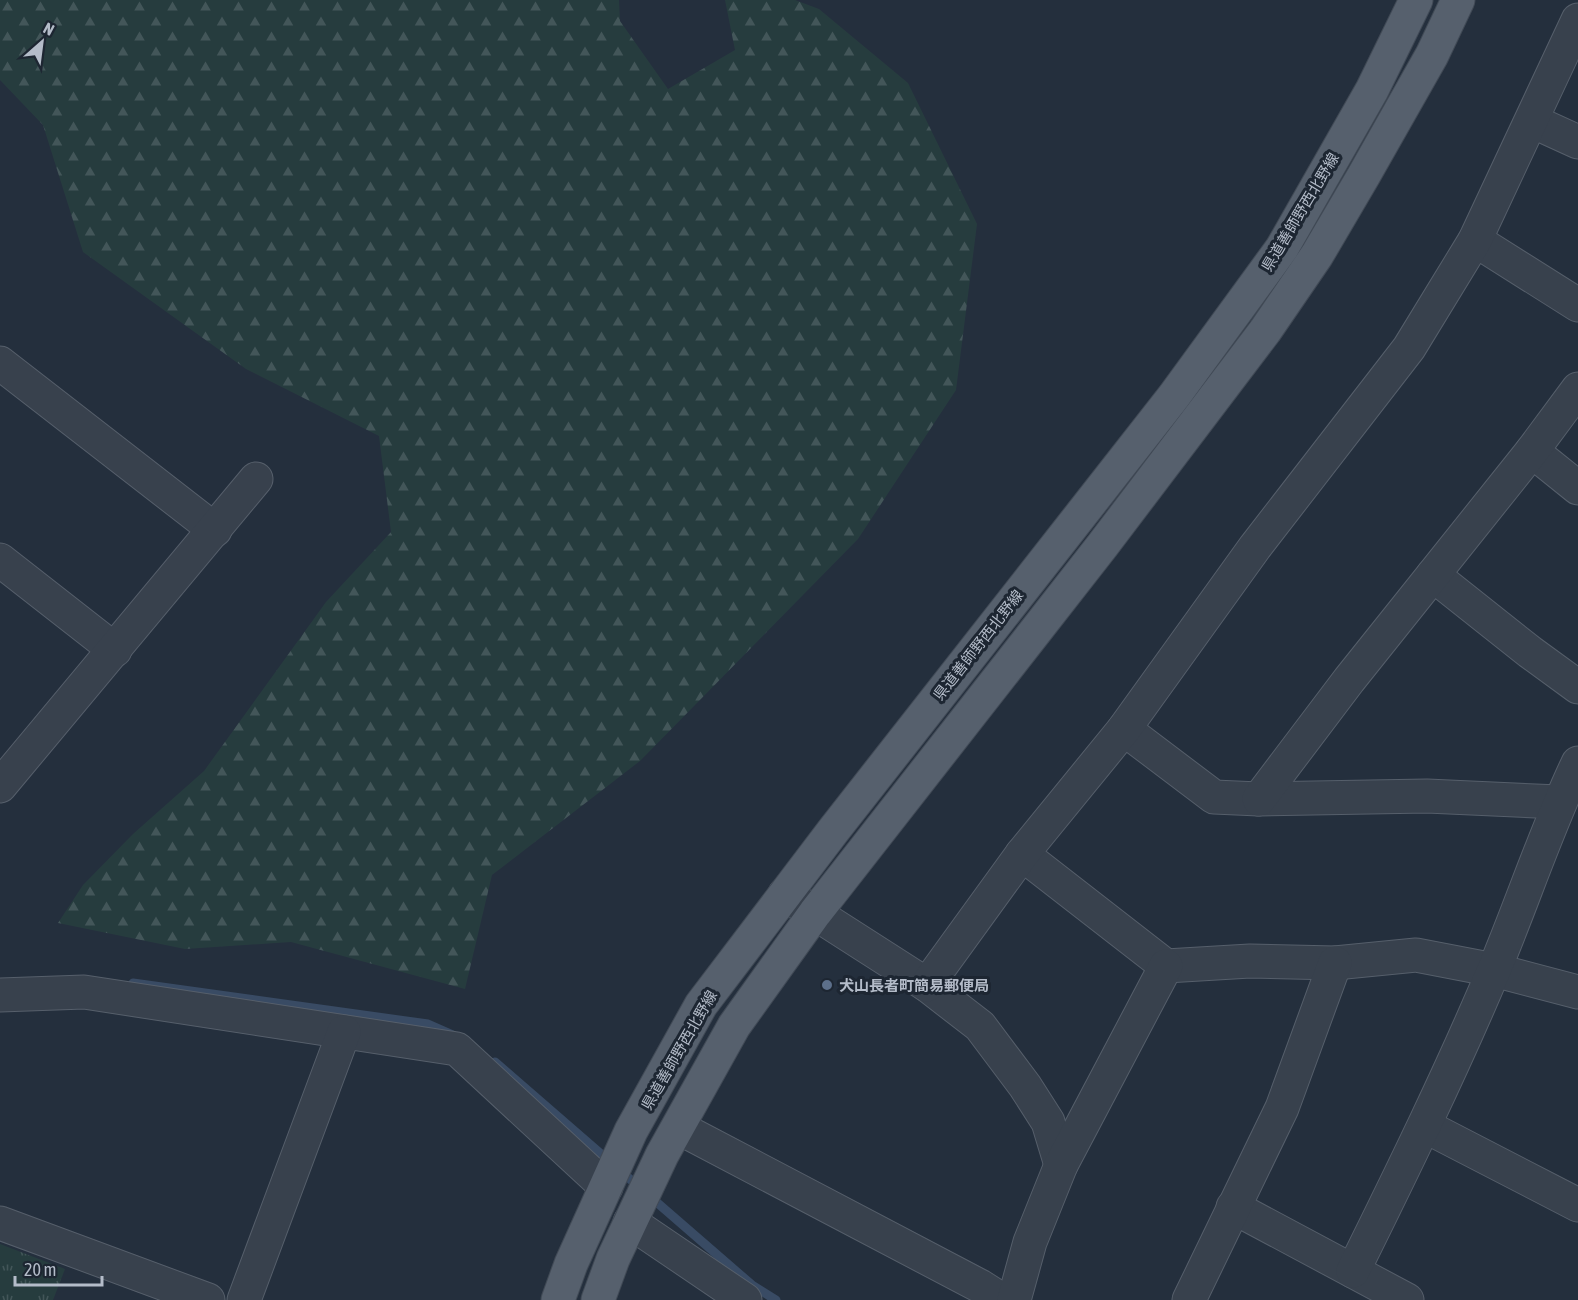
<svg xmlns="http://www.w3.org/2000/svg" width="1578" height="1300" font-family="'Asap Condensed','Noto Sans JP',sans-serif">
<defs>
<pattern id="grass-tufts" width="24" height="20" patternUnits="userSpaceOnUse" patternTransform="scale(1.5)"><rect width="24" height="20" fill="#263c3e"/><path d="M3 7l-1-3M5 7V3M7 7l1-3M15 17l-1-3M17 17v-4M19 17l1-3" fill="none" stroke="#435659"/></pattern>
<pattern id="forest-firs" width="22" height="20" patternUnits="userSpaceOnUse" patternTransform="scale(1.5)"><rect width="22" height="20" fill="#263c3e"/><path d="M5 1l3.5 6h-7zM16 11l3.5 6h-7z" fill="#435659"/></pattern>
</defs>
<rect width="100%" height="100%" fill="#242f3d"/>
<!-- grass -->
<path fill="url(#grass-tufts)" d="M0,1244L65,1269L53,1300H0Z"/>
<!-- forest -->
<path fill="url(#forest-firs)" d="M0,0H619L620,21L668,89L735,50L725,0H795L819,9L908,83L977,224L956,390L858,539L640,761L492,875L465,989L291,942L185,949L58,923L83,885L133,834L204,771L326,602L391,532L379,436L246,369L83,252L43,125L0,80Z"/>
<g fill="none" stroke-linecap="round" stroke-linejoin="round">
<!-- stream -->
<g stroke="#394b64" stroke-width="9">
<path d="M133,983L428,1024L453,1035"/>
<path d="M495,1062L752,1285L776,1300"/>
</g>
<!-- minor casing -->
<g stroke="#565f6b" stroke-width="35">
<g id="minor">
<path d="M1532,121L1578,142"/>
<path d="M1475,240L1578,305"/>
<path d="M0,363L215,530"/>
<path d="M1532,451L1578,488"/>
<path d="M0,560L115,650"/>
<path d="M1433,575L1530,652L1578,687"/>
<path d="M1124,729L1214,797L1259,799L1427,796L1559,802"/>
<path d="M0,786L256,479"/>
<path d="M1259,799L1349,680L1532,451L1578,389"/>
<path d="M1022,854L1166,966L1250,961L1335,963L1416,955L1494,970L1578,992"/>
<path d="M785,894L927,985L980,1026L1025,1086L1048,1122L1061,1165"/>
<path d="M927,985L1022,854L1124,729L1255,547L1409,348L1475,240L1578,20"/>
<path d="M0,995L84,992L457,1049L606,1187"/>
<path d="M1425,1126L1578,1205"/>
<path d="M685,1131L980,1286L1002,1300"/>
<path d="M1233,1207L1407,1300"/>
<path d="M630,1222L745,1300"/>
<path d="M0,1223L208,1300"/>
<path d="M1353,1271C1402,1172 1451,1072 1494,970C1523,901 1546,830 1578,763"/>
<path d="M244,1300L344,1032"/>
<path d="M1014,1300L1030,1242L1061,1165L1166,966"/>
<path d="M1189,1300L1282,1108L1335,963"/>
</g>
</g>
<!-- major casing -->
<g stroke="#414a56" stroke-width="35">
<g id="major">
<path d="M558,1300L571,1264L631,1131L701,1005L833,831L1174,396L1282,248L1372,90L1416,0"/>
<path d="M598,1300L613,1259L662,1155L734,1026L815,913L1102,546L1265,331L1317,255L1364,175L1432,55L1458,0"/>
</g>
</g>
<!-- minor -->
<use href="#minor" stroke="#38414d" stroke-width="33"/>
<!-- major -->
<use href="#major" stroke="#56606d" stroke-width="33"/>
</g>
<!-- markers -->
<circle fill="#5c6f8a" stroke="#1d2632" stroke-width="2" cx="827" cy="985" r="6"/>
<g text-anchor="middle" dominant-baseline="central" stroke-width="6" stroke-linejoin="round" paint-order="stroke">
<!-- street labels -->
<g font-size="15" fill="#b4bcc9" stroke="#1d2632">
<text transform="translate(1300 212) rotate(-59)">県道善師野西北野線</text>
<text transform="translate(978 645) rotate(-52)">県道善師野西北野線</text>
<text transform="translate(679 1050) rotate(-60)">県道善師野西北野線</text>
</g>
<!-- poi labels -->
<g font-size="15" font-weight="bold" fill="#b4bcc9" stroke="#1d2632" text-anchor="start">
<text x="839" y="985">犬山長者町簡易郵便局</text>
</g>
</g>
<!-- north arrow -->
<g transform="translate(42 42) rotate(28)" stroke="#1d2632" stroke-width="4.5" paint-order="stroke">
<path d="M0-4.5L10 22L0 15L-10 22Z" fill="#b4bcc9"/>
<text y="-9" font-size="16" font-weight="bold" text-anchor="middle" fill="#b4bcc9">N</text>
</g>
<!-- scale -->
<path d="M15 1276v9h87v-9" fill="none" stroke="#b4bcc9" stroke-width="3"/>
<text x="24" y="1276" font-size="18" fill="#b4bcc9" stroke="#1d2632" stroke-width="4.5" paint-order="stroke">20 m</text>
</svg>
